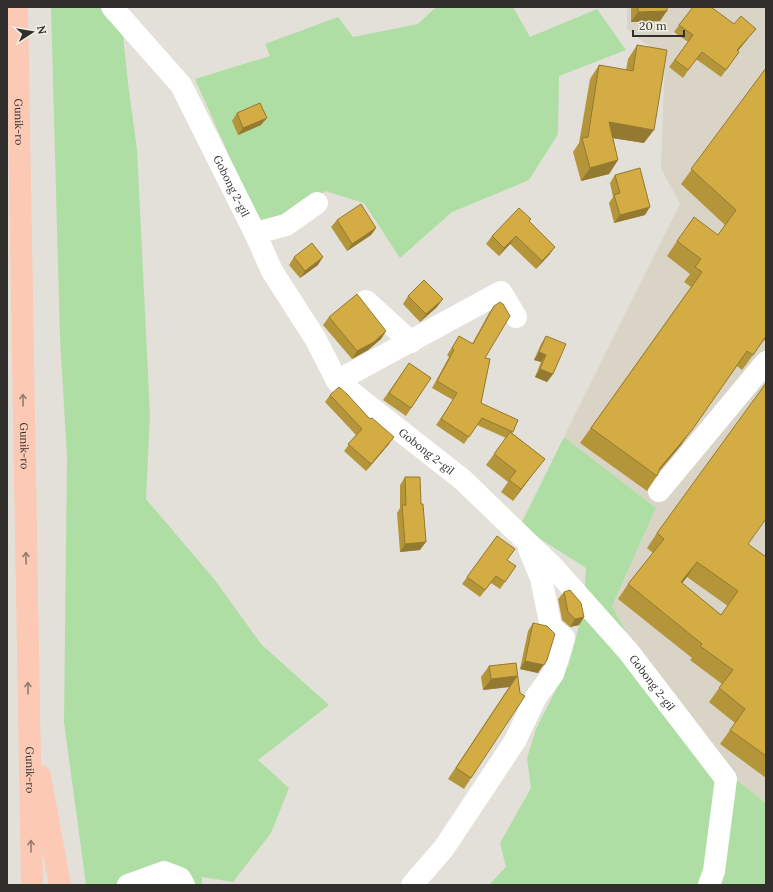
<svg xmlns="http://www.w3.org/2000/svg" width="773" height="892" font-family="Lora,serif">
<rect width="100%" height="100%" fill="#e3e0d9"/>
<!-- built -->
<path fill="#dad4c6" d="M627,7H766V803L729,774L633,645L612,606L656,508L564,437L680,204L661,168L665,59L627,29Z"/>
<!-- green -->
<g fill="#aedea4">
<path d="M51,7H120L128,83L137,150L150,414L146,499L214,579L261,644L329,705L258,760L289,788L271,833L233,882L202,877V885H86L64,722L67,457L60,338Z"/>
<path d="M436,7H513L530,37L597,9L626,50L559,76L558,134L529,180L452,212L400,258L364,203L325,191L268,243L195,79L270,56L265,44L338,17L353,37L418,24Z"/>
<path d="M564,437L656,508L612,606L633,645L729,774L766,803V885H489L506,867L500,843L531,788L527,758L536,729L569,664L583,610L586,568L520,526Z"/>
</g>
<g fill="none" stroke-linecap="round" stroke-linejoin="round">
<!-- minor -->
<g stroke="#fff" stroke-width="22">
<path id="s1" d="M112,7L181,85L255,233L272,271L315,338L337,381L463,480L555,569L628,651L726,779L714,871L709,885"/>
<path d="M255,233L286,225L317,203"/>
<path d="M366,301L411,342"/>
<path d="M337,381L501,292L516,317"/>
<path d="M659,491L766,362"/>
<path d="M128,885L164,872L180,878L184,885"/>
<path d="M412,885L444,848L515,741L536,697L553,674L564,638L551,627L541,578L529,549"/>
</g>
<!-- highway -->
<g stroke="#fbc9b4" stroke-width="22">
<path id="s2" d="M17,7L32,885"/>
<path d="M40,776L60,885"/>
</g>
</g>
<!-- wall -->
<g fill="#b5953a" fill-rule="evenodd">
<path d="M631,7H667L660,21L631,22Z"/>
<path d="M734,24L756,29L750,36L738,51L739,52L721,77L696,59L683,78L669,67L688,42L674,32L679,25Z"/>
<path d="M637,45L644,143L613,138L618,160L609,174L581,181L573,152L579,143L590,79L599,65L626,70L628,59Z"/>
<path d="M766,68V342L764,340L742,370L737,366L681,445L658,472L657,476L647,491L580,443L691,287L684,282L690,274L667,256L677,241L718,235L725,225L681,184Z"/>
<path d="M237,113L261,125L238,135L232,121Z"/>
<path d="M615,175L645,215L614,223L609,203L613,197L610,183Z"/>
<path d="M337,220L376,228L371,235L347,251L331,227Z"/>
<path d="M530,222L550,254L536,269L510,244L499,256L486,244L492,236Z"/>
<path d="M294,257L318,265L300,278L289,265Z"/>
<path d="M408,296L437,307L420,322L403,304Z"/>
<path d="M494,306L485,358L481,403L513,432L512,433L545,459L536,470L513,501L501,492L508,482L486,465L506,438L477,425L464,444L436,425L453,400L432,388L449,357L447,355L459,336L472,344L489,313Z"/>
<path d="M329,317L386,331L381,339L368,350L352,359L323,325Z"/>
<path d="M546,336L553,374L547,382L535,377L541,362L534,360L541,344Z"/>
<path d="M409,363L431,378L406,416L383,400Z"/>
<path d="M330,395L389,444L366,471L344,451L356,435L325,402Z"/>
<path d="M405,477L420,550L400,552L397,513L400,508V485Z"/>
<path d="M657,533L748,544L766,557V778L720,744L735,723L709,702L722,684L690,660L692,658L618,599L628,584L653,553L647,548ZM687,577L728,606L721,615L682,583Z"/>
<path d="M497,536L507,560L516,566L500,589L491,583L480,597L462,584Z"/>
<path d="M564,592L584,617L579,625L570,627L562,620L558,599Z"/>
<path d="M533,623L538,673L520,669L528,631Z"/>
<path d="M516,663L520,693L471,778L464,789L448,779L509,687L483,690L481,677L489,666Z"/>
</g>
<!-- shaded-wall -->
<g fill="#947930">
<path d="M667,11L660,21L631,22L638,12Z"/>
<path d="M756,29L750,36L732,58L737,50Z"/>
<path d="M267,118L261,125L238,135L243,128Z"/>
<path d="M609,122L654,130L644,143L599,136Z"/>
<path d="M618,160L609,174L581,181L590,168Z"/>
<path d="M650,207L645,215L614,223L620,215Z"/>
<path d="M376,228L371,235L347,251L352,244Z"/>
<path d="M516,236L510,244L499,256L504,248Z"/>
<path d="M555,247L550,254L536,269L542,261Z"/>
<path d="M323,257L318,265L300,278L305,271Z"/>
<path d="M443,299L437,307L420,322L426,314Z"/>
<path d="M386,331L381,339L368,350L352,359L357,351Z"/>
<path d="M747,351L681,445L656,475L655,474Z"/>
<path d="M539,352L546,355L541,362L534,360Z"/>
<path d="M540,369L553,374L547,382L535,377Z"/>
<path d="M394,437L389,444L366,471L371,464Z"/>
<path d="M545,459L536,470L513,501L521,489Z"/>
<path d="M426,542L420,550L400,552L405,544Z"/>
<path d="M697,562L687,577L671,597L681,582Z"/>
<path d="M584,617L579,625L570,627L575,619Z"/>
<path d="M547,660L538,673L520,669L525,661Z"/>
<path d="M517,676L509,687L483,690L491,679Z"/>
</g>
<!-- building -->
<g fill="#d3ad44" stroke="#947930" fill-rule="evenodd">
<path d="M638,7H667V11L638,12Z"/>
<path d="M693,7H711L734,24L741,16L756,29L737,50L739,52L726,70L702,52L688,70L675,60L693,35L679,25Z"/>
<path d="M637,45L667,50L654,130L609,122L618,160L590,168L582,138L588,137L599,65L633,71Z"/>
<path d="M766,68V336L753,355L747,351L692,430L660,468L657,476L591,428L702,272L695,267L701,259L677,241L694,217L718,235L736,210L691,169Z"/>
<path d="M260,103L267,118L243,128L237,113Z"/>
<path d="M640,168L650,207L620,215L614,195L620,193L615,175Z"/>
<path d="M361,204L376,228L352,244L337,220Z"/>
<path d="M519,208L531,219L529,221L555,247L542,261L516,236L504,248L492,236Z"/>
<path d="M312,243L323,257L305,271L294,257Z"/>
<path d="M424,280L443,299L426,314L408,296Z"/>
<path d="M357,294L386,331L374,342L357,351L329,317Z"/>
<path d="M500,302L503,304L510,316L485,358L490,359L481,403L518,420L513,432L482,418L469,437L441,419L457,393L437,381L454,350L452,348L459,336L473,344L494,306Z"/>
<path d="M546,336L566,344L553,374L540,369L546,355L539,352Z"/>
<path d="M409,363L431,378L411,408L389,393Z"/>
<path d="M766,383V519L748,544L766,557V756L730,730L745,709L719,688L733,670L700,646L702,644L628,584L664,539L657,533ZM697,562L738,591L721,615L681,582Z"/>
<path d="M339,387L347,394L370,419L372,418L394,437L371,464L348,444L362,429L330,395Z"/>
<path d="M510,432L545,459L521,489L509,480L516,471L494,454Z"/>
<path d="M405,477H420L421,504H423L426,542L405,544L402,505H406Z"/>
<path d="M497,536L515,549L507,560L516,566L505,582L496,576L485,590L467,577Z"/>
<path d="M570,590L581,603L584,617L575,619L568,612L564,592Z"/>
<path d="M533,623L547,626L555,634L547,660L544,665L525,661Z"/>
<path d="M516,663L520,693L525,696L471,778L456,768L517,676L491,679L489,666Z"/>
</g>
<!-- one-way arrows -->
<defs><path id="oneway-shaft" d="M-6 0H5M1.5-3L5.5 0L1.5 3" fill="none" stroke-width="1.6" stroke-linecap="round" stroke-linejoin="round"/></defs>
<g stroke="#967c70">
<use href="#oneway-shaft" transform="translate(23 400) rotate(-91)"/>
<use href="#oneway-shaft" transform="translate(26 558) rotate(-91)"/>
<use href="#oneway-shaft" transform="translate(28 688) rotate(-91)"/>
<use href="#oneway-shaft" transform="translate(31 846) rotate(-91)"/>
</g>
<g text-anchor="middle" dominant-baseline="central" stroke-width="3.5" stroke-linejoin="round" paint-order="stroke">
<!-- street labels -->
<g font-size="11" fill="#302f2c" stroke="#f1eee6">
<text stroke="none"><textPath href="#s2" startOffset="115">Gunik-ro</textPath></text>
<text stroke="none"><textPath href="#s1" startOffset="217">Gobong 2-gil</textPath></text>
<text stroke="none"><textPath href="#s2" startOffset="439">Gunik-ro</textPath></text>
<text stroke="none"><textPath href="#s1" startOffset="553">Gobong 2-gil</textPath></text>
<text stroke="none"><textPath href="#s1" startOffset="877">Gobong 2-gil</textPath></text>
<text stroke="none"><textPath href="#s2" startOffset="763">Gunik-ro</textPath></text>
</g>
</g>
<!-- border -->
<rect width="773" height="892" fill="none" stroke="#302f2c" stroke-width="16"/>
<!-- north arrow -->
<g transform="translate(32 32) rotate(78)" stroke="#f1eee6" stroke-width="3" paint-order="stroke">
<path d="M0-3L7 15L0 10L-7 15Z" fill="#302f2c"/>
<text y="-6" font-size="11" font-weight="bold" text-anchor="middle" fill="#302f2c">N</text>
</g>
<!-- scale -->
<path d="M633 30v6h51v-6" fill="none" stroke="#302f2c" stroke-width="2"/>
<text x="639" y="30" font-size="12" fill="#302f2c" stroke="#f1eee6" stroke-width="3" paint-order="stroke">20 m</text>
</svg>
